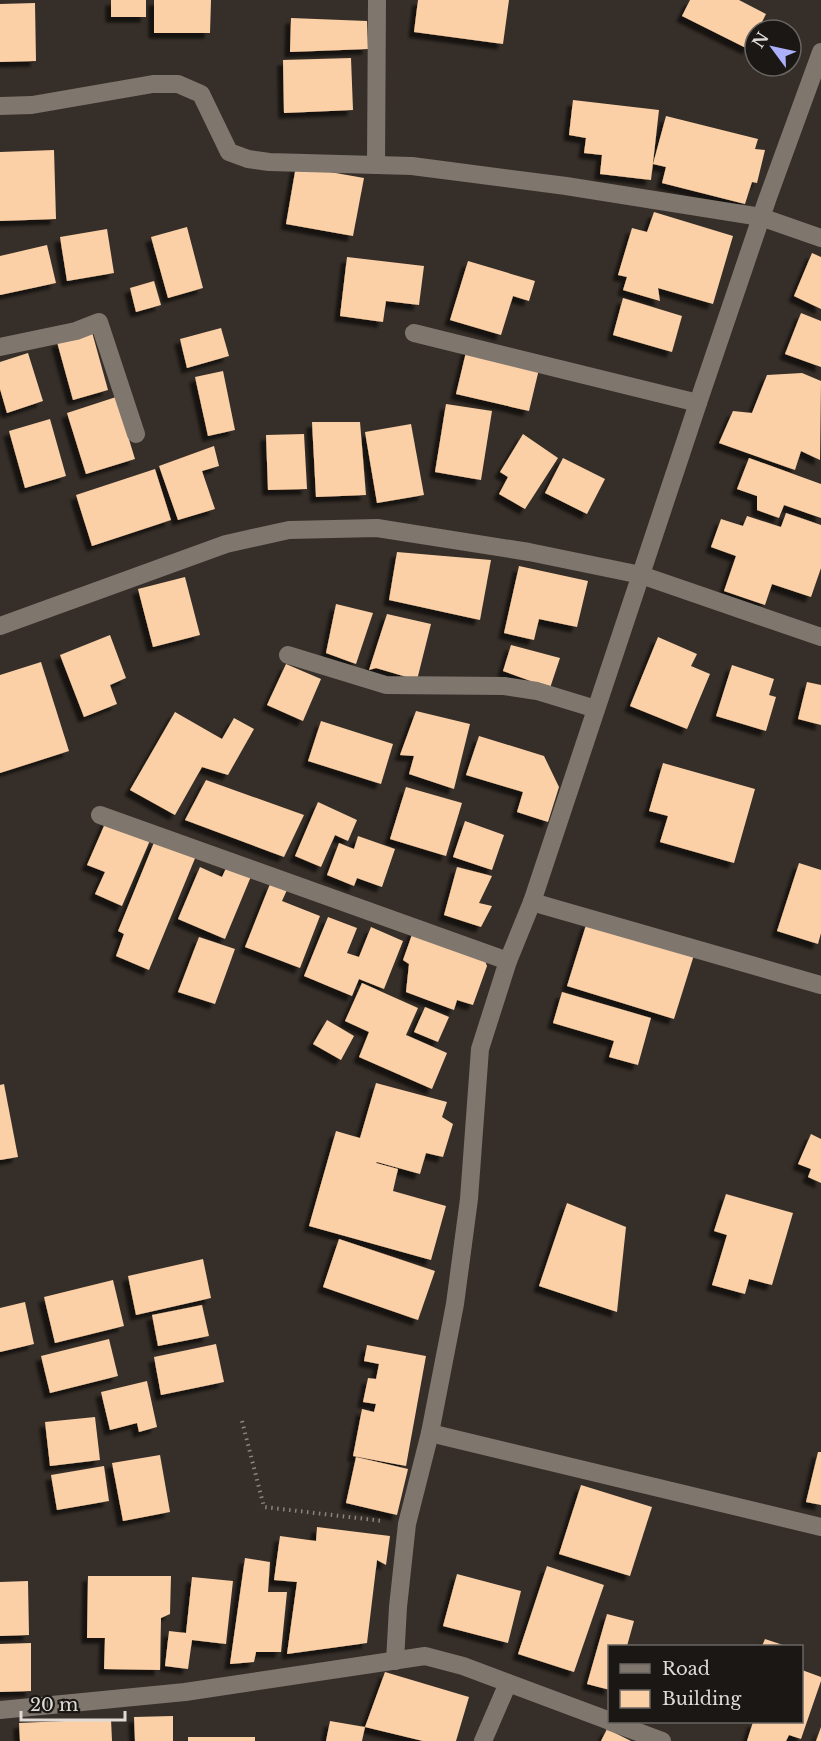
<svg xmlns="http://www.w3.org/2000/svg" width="821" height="1741" font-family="'Libre Baskerville',serif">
<defs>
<filter id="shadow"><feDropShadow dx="-5.5" dy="5.5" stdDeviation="1.5" flood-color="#0009"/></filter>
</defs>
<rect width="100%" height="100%" fill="#362e28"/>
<!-- building -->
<g fill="#fcd0a6" filter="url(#shadow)">
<rect x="111" y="0" width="35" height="17"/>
<path d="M154,0H211L210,33H154Z"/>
<path d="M418,0H509L503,44L414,32Z"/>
<path d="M690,0H739L766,14L758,30H755V36L748,49L682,16Z"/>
<path d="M35,3L36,61L0,62V4Z"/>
<path d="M291,18L367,21L368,49L290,52Z"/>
<path d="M351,58L353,110L284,113L283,60Z"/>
<path d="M573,100L659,110L651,180L600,174L602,155L584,153L586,138L569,135Z"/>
<path d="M666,116L758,139L755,149L765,150L757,183L752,182L745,204L662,183L666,167L653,164Z"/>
<path d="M54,150L56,219L0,221V152Z"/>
<path d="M296,166L364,178L353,236L286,224Z"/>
<path d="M654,212L733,236L713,304L658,288L660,301L623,290L627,277L618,275L632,228L647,232Z"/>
<path d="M187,227L203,288L168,298L151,237Z"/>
<path d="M107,229L114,273L67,281L60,237Z"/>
<path d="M47,245L56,283L0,295V256Z"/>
<path d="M812,253L821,257V309L794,296Z"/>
<path d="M347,257L424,266L419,305L386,301L383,322L340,316Z"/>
<path d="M468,261L535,281L529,301L513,296L501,335L450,320Z"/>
<path d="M154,281L161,305L136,312L130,288Z"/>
<path d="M623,298L682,316L672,352L613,335Z"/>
<path d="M801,313L821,321V367L785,354Z"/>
<path d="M221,328L229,356L187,368L180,339Z"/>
<path d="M92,332L108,390L73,400L57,342Z"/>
<path d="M467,348L540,365L529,411L456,394Z"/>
<path d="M28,353L43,401L7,413L0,389V362Z"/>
<path d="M223,371L235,430L208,436L195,377Z"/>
<path d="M802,373L821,381L820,460L801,451L795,470L719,443L733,411L752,413L767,375Z"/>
<path d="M116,397L135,459L86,474L67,413Z"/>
<path d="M446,404L492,411L481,480L435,472Z"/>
<path d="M50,419L66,476L25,488L9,431Z"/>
<path d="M312,422H360L366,495L316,497Z"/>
<path d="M411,424L424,495L377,503L365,432Z"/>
<path d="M304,434L307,489L268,490L266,435Z"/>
<path d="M523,434L558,458L525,509L499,494L508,477L500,472Z"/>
<path d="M214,446L219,466L202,471L215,509L178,520L159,466Z"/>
<path d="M563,458L605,479L587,514L545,493Z"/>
<path d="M749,458L821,484V518L784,505L779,518L757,510V496L737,489Z"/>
<path d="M155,469L171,520L92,546L76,495Z"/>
<path d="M786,513L821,525V568L811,597L772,584L765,605L724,591L736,556L711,547L721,519L743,526L747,516L781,527Z"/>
<path d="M397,552L491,560L480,620L389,600Z"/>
<path d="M519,566L588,581L577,627L539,619L534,640L504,633Z"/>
<path d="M185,577L200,635L153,647L138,589Z"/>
<path d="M336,604L373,613L356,664L326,653Z"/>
<path d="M387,614L431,624L417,680L376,668L369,670Z"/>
<path d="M110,635L126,678L110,685L117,704L84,717L60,655Z"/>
<path d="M658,637L697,654L691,666L710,674L687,729L630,706Z"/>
<path d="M511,645L560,658L550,688L503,671Z"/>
<path d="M41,662L69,751L0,773V675Z"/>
<path d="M286,664L321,679L303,721L267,705Z"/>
<path d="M732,665L774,679L769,695L776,697L766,731L716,716Z"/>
<path d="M807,682L821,685V725L798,719Z"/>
<path d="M416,711L470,724L454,789L409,774L414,756L400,755Z"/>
<path d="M175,712L222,739L234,718L254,729L228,775L202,767L175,815L130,790Z"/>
<path d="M321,721L393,744L381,784L308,761Z"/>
<path d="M479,736L544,756L559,787L548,822L517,812L523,792L466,775Z"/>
<path d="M663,763L755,789L734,863L660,842L668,816L649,811Z"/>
<path d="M206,780L304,815L284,857L185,820Z"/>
<path d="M406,787L462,803L446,856L390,839Z"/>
<path d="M318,802L357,820L348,841L335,835L321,867L295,856Z"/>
<path d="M107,819L151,838L122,906L95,894L105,872L87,865Z"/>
<path d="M465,821L504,835L492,870L453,857Z"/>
<path d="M358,836L395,849L382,887L357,878L354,886L327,875L339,843L354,849Z"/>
<path d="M155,840L196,856L149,970L116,956L124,934L118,931Z"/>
<path d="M799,863L821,870V933L818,944L777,931Z"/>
<path d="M228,864L252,874L225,939L178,919L200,867L222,877Z"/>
<path d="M457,867L492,876L479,903L492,906L481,927L444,915Z"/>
<path d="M270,884L287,890L282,901L320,916L300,968L245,947Z"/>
<path d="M328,917L357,928L347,953L359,957L371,927L403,941L384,989L359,979L352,996L304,976Z"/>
<path d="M587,922L694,955L674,1019L567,986Z"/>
<path d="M414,929L482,953L487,966L473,1005L457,1000L454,1010L406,992L409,964L403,960Z"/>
<path d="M199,937L235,949L215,1004L178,992Z"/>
<path d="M362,983L418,1008L406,1035L447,1053L432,1089L359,1057L369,1032L345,1021Z"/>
<path d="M562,992L651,1018L638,1065L609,1057L614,1041L553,1023Z"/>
<path d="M425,1007L449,1017L438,1042L414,1032Z"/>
<path d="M327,1020L354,1036L341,1060L313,1044Z"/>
<path d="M376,1083L447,1102L442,1117L453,1124L443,1157L426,1153L420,1174L377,1162L376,1163L398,1169L393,1191L446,1206L431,1260L309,1226L336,1131L360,1138Z"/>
<path d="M4,1084L18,1157L0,1160V1085Z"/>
<path d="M811,1134L821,1139V1183L808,1177L811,1169L798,1164Z"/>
<path d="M726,1194L793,1213L772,1285L749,1279L745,1294L712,1285L727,1235L714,1231Z"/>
<path d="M567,1203L626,1227L617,1312L539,1286Z"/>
<path d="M339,1239L435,1271L418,1320L323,1287Z"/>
<path d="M203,1259L211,1298L136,1315L128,1276Z"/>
<path d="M113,1280L124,1326L55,1343L44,1297Z"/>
<path d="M25,1302L34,1344L0,1352V1308Z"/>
<path d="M202,1305L209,1336L158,1346L152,1315Z"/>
<path d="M109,1339L118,1376L50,1393L41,1356Z"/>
<path d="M216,1344L224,1382L161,1395L154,1357Z"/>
<path d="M367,1345L426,1356L406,1466L353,1456L362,1409L374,1412L376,1404L363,1402L368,1378L376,1379L379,1364L364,1361Z"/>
<path d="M147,1381L157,1427L139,1432L137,1423L110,1430L101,1392Z"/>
<path d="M95,1417L100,1460L50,1466L45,1422Z"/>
<path d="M818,1452H821V1505L806,1502Z"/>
<path d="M160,1455L170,1512L123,1521L112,1463Z"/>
<path d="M356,1457L408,1469L397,1515L346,1503Z"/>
<path d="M104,1466L109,1501L57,1510L51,1475Z"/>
<path d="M581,1485L652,1507L630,1576L559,1554Z"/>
<path d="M317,1527L390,1536L386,1565L377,1560L367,1643L287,1654L297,1582L274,1580L280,1536L316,1541Z"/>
<path d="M245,1558L270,1562L268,1592H287L281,1652H256L254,1662L230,1664Z"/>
<path d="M547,1566L604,1585L574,1672L518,1654Z"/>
<path d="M457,1574L521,1591L508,1643L443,1626Z"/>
<path d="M88,1576H171L170,1614L161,1618L160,1670L104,1669L105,1638H87Z"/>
<path d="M192,1577L233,1581L226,1644L192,1640L188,1669L165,1666L169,1631L186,1633Z"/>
<path d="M28,1581L29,1635L0,1636V1582Z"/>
<path d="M607,1614L634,1621L627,1646H610V1690L587,1684Z"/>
<path d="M765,1639L786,1646H762Z"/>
<path d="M31,1643V1691L0,1692V1644Z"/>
<path d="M802,1670L821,1677V1681L801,1739L789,1735L786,1741H747L753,1722H802Z"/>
<path d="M385,1672L469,1697L456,1741H423L365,1727Z"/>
<path d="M173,1716V1741H135L134,1717Z"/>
<path d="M111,1719L112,1741H20L19,1723Z"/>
<path d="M330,1721L365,1727L362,1741H326Z"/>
<path d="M821,1727V1741H816Z"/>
<path d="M607,1729L631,1741H601Z"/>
<rect x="188" y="1737" width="67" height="4"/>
</g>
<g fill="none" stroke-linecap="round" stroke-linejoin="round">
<!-- path -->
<path stroke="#8b847f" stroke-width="4" stroke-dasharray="1.5 4.5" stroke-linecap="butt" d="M242,1421L264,1507L383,1521"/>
<!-- minor -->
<g stroke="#7f766e" stroke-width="18">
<path d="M0,106L32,105L153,84H178L201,94L229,152L248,159L269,162L412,166L566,186L761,217L821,238"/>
<path d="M376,165L377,0"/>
<path d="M414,333L698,403"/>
<path d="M0,347L76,331L99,322L136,434"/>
<path d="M0,626L226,544L289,530L377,528L529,552L641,575L821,637"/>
<path d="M288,655L386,685L504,686L537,691L596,709"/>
<path d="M100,815L508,961"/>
<path d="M532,902L821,985"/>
<path d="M430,1433L821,1527"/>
<path d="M395,1661L398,1607L407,1524L430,1433L455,1304L469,1199L480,1049L508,961L532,902L698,403L767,200L821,52"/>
<path d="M0,1710L185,1692L425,1656L463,1666L610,1721"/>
<path d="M611,1722L662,1741"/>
<path d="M483,1741L508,1683"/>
</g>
</g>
<!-- legend -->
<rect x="608" y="1645" width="195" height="78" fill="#1b1714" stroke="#696561" stroke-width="1.5"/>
<rect x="620" y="1664" width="30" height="9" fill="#7f766e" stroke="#696561" stroke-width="1.5"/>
<text x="662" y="1675" font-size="18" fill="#dfdad5">Road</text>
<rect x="620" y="1690" width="30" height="18" fill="#fcd0a6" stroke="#696561" stroke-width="1.5"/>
<text x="662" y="1705" font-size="18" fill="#dfdad5">Building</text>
<!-- north arrow -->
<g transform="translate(773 48) rotate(303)"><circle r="28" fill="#1b1714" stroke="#696561" stroke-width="1.5"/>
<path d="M0-4.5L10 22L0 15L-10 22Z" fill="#acaffb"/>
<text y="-9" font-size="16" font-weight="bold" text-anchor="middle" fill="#dfdad5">N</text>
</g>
<!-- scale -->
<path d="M21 1711v9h104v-9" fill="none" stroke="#dfdad5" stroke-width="3"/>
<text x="30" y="1711" font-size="18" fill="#dfdad5" stroke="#1b1714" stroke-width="4.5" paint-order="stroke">20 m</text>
</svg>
